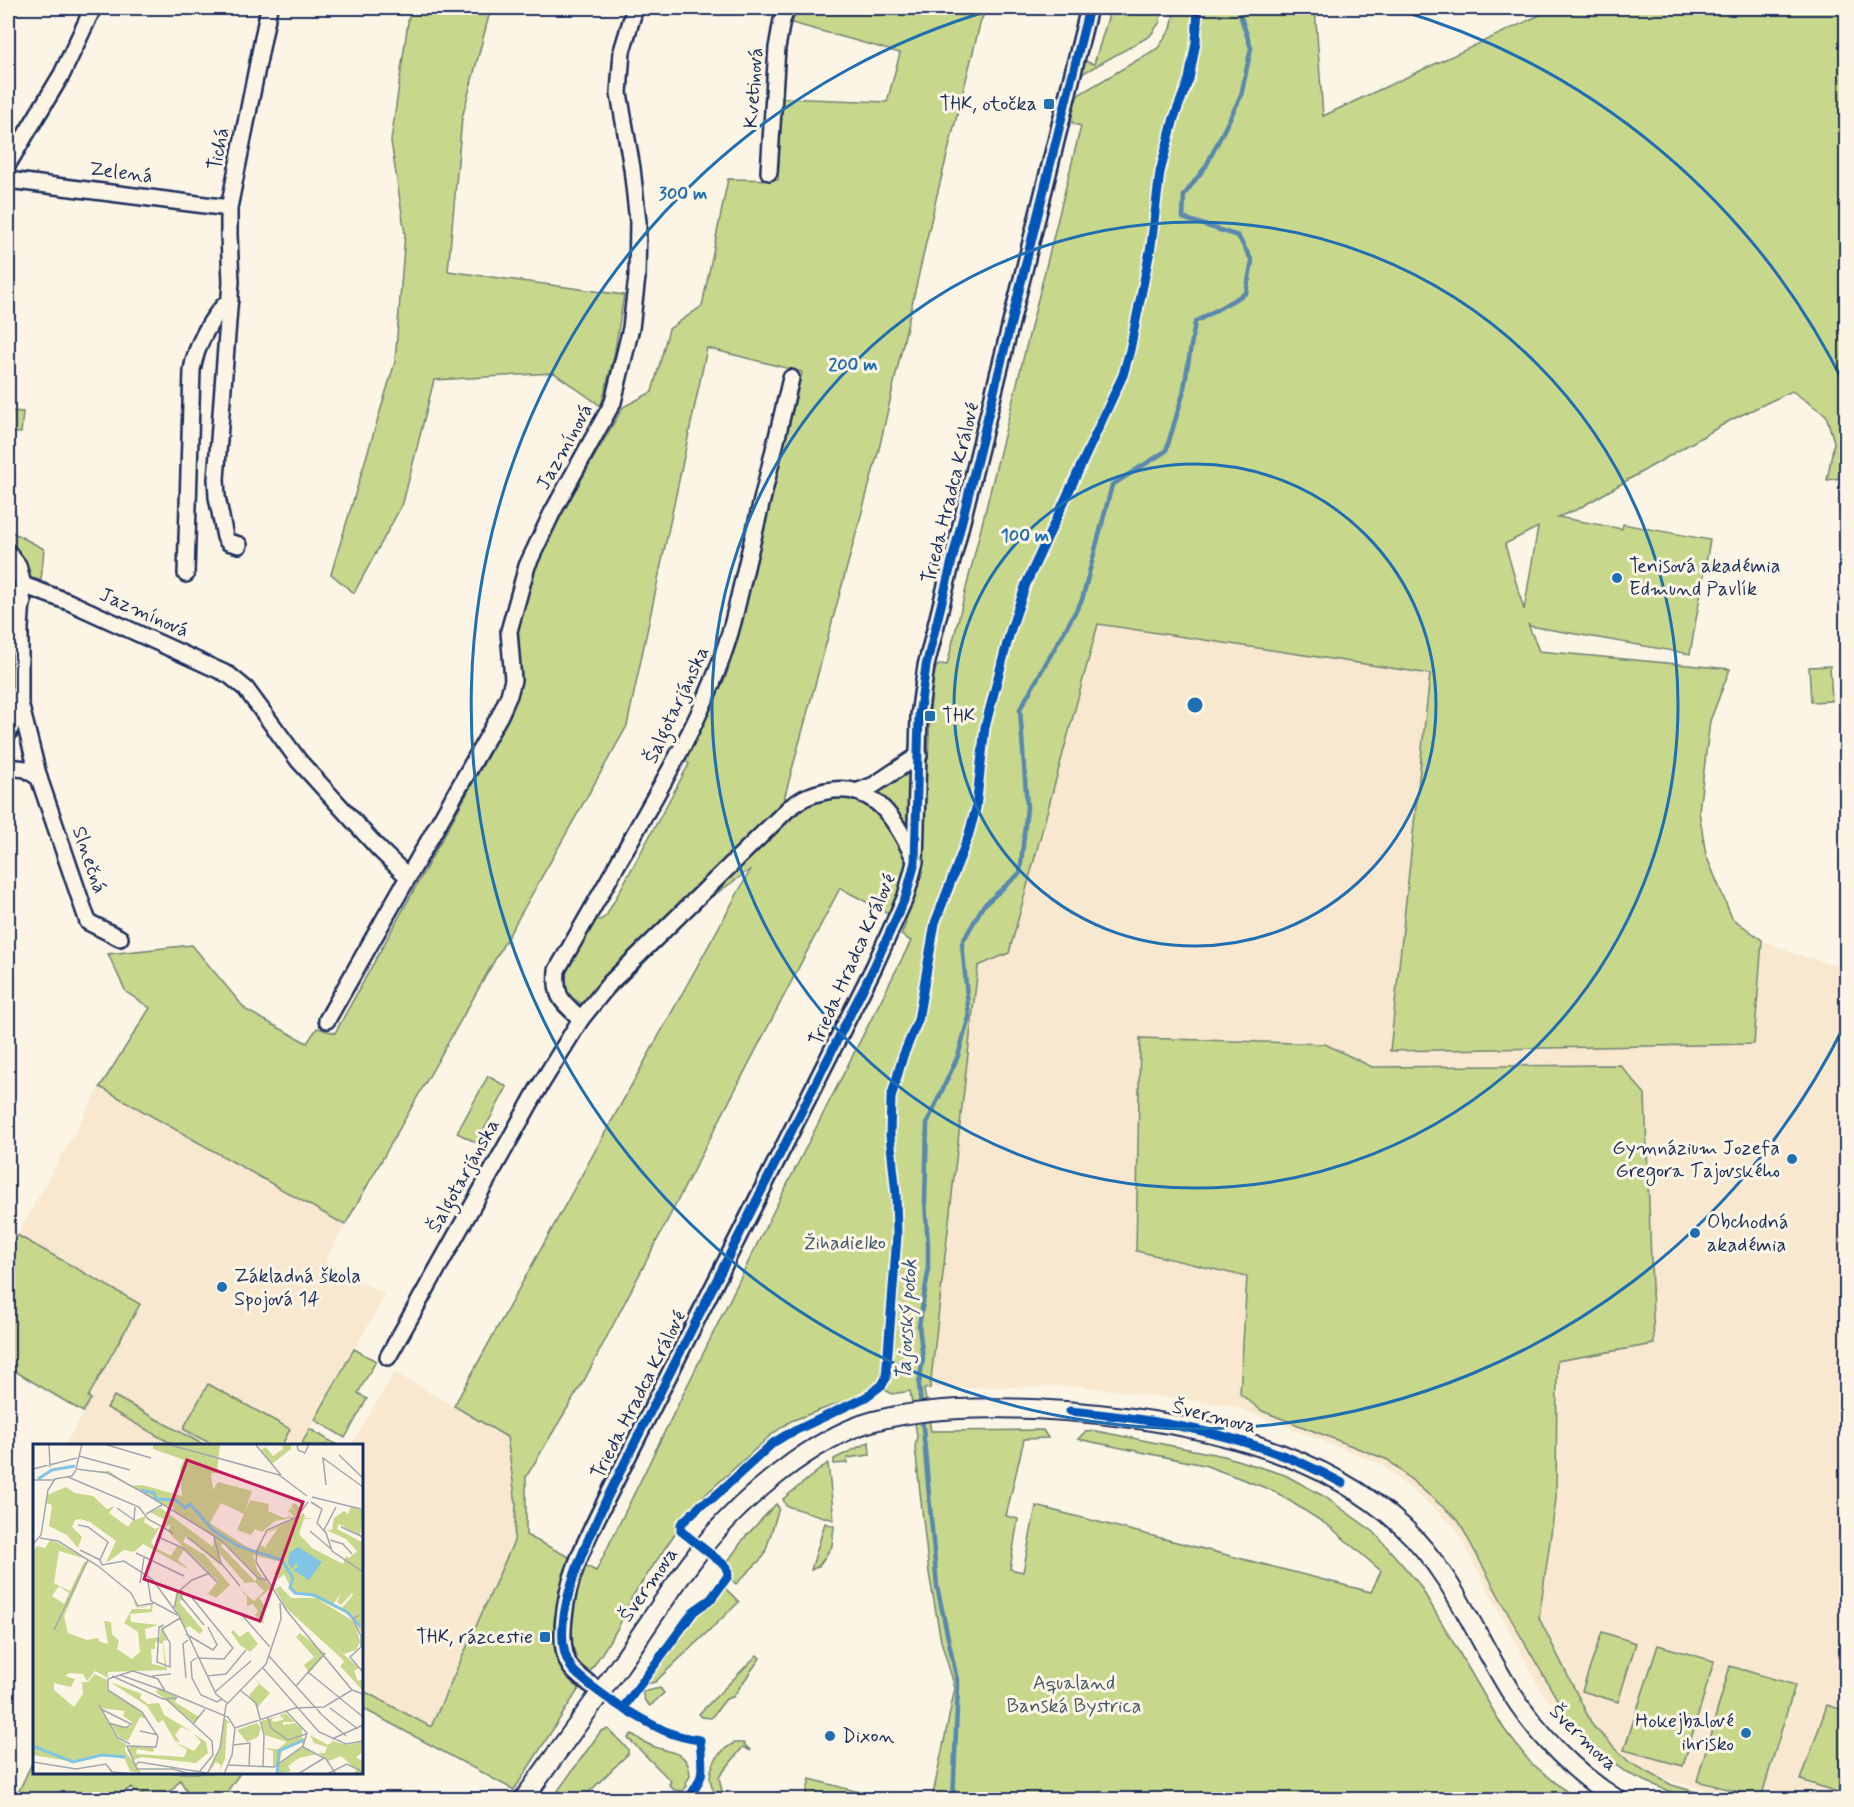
<svg xmlns="http://www.w3.org/2000/svg" width="1854" height="1807" font-family="Mynerve,sans-serif">
<rect width="100%" height="100%" fill="#fcf5e5"/>
<filter id="ink" filterUnits="userSpaceOnUse"><feTurbulence type="fractalNoise" baseFrequency=".0167" numOctaves="2"/><feDisplacementMap in="SourceGraphic" scale="12" xChannelSelector="R" yChannelSelector="G"/><feConvolveMatrix kernelMatrix="1 2 1 2 8 2 1 2 1" color-interpolation-filters="sRGB"/></filter>
<g filter="url(#ink)">
<!-- built -->
<g fill="#f8e8d0">
<path d="M1097,624L1431,674L1391,1051L1754,1044L1762,940L1795,954L1846,968V1799H1735L1624,1767L1571,1728L1540,1689L1454,1526L1381,1464L1233,1406L1080,1386L930,1388L978,966L1009,953Z"/>
<path d="M100,1087L345,1225L325,1261L385,1295L301,1445H65L91,1399L88,1397L140,1304L17,1235Z"/>
<path d="M394,1372L507,1437L516,1504L514,1541L431,1727L362,1690V1446H351Z"/>
</g>
<!-- green -->
<g fill="#c7d78b" stroke="#718374" stroke-width="1.5" fill-rule="evenodd">
<path d="M410,8H491L462,118L448,271L624,295L614,356L601,406L554,373L434,380L403,503L354,593L331,574L395,362L405,234L391,141Z"/>
<path d="M798,8H902L911,12L913,8H988L981,20L936,199L879,449L784,799L822,782H859L881,772L899,758L928,760L930,711L932,682L936,667L941,664L947,665L1081,126L1074,124L1071,120L1073,108L1078,95L1158,48L1171,29L1175,8H1315L1323,116L1555,8H1846V477L1827,480L1834,442L1826,415L1792,391L1731,420L1578,509L1558,517L1622,529L1623,524L1710,540L1690,654L1530,626L1528,624L1539,651L1730,669L1710,721L1699,811L1706,855L1732,918L1762,940L1754,1044L1390,1051L1430,674L1098,624L1009,953L978,966L930,1388L924,1389L931,1431L1043,1430L1048,1438L1024,1439L1006,1516L1018,1519L1010,1569L1023,1572L1036,1506L1371,1592L1381,1571L1329,1526L1274,1491L1204,1465L1078,1439L1085,1432L1096,1431L1224,1456L1285,1475L1325,1497L1374,1532L1419,1584L1504,1729L1530,1762L1576,1799H932L955,1688L941,1641L929,1573L915,1447L917,1436L910,1391L892,1394L877,1385L864,1394L791,1421L771,1435L684,1514L677,1523L676,1532L632,1597L618,1628L514,1790L362,1708V1690L431,1727L514,1541L516,1504L507,1437L454,1406L751,869L699,906L595,1013L567,994L566,973L596,919L600,920L606,916L689,764L685,761L726,676L737,642L802,372L707,348L627,726L345,1225L100,1087L150,1008L126,992L108,954L192,945L246,1010L307,1043L317,1028L335,1033L512,712L521,680L518,627L537,561L572,496L623,407L652,392L669,329L702,306L728,179L778,180L782,98L887,102L900,53L792,23ZM1538,527L1524,610L1505,544ZM840,888L906,923L901,935L911,941L764,1230L596,1571L526,1535V1477L585,1379Z"/>
<path d="M1111,8H1161L1160,22L1150,36L1080,75L1084,61L1094,64Z"/>
<path d="M8,411L23,412L21,433L8,432Z"/>
<path d="M8,530L44,549L41,580L8,574Z"/>
<path d="M1830,666L1832,701L1811,702L1809,667Z"/>
<path d="M1140,1038L1325,1044L1372,1067L1620,1065L1645,1094L1654,1344L1557,1361L1556,1499L1539,1618L1593,1726L1629,1762L1672,1785L1720,1799H1694L1673,1793L1627,1773L1580,1739L1511,1619L1458,1520L1388,1460L1262,1411L1240,1394L1247,1277L1136,1251Z"/>
<path d="M488,1076L507,1087L477,1143L457,1133Z"/>
<path d="M17,1235L140,1304L88,1397L91,1399L83,1412L8,1367V1253Z"/>
<path d="M354,1349L376,1361L358,1393L367,1399L345,1438L315,1420Z"/>
<path d="M208,1384L290,1429L282,1445H213L183,1429Z"/>
<path d="M114,1396L204,1445H174L107,1408Z"/>
<path d="M310,1429L337,1445H301Z"/>
<path d="M869,1442L870,1455L847,1458V1463L834,1464V1459Z"/>
<path d="M828,1463L834,1520L786,1506L783,1499Z"/>
<path d="M776,1504L779,1508L764,1556L736,1584L731,1579L733,1570L728,1561L745,1537Z"/>
<path d="M825,1523L834,1526L832,1546L819,1566L811,1570Z"/>
<path d="M724,1587L739,1602L655,1682L646,1684L698,1613L713,1602Z"/>
<path d="M1602,1632L1636,1643L1618,1702L1582,1691Z"/>
<path d="M1658,1645L1714,1661L1683,1766L1624,1750Z"/>
<path d="M757,1655L760,1658L733,1697L726,1699L711,1718L702,1717L699,1714Z"/>
<path d="M1730,1666L1795,1685L1761,1798L1697,1781Z"/>
<path d="M660,1688L664,1693L650,1706L645,1701L642,1692Z"/>
<path d="M1827,1705L1846,1711V1795L1801,1780Z"/>
<path d="M608,1729L628,1749V1754L582,1799H552L601,1731Z"/>
<path d="M632,1734C637,1737 642,1742 648,1744C667,1754 689,1748 690,1776L686,1783L687,1786L683,1791L674,1790L669,1784L671,1781L628,1738Z"/>
<path d="M734,1743H743L751,1751L743,1747L719,1777L723,1796H717C702,1776 714,1754 734,1743Z"/>
<path d="M34,1759V1772L240,1773L222,1799H192L180,1780L172,1790L153,1799L135,1792L132,1787L111,1799H15Z"/>
<path d="M810,1779L885,1799H805Z"/>
</g>
<g fill="none" stroke-linecap="round" stroke-linejoin="round">
<!-- stream -->
<g stroke="#5988ae" stroke-width="4.5">
<path d="M921,1408L919,1384L923,1359L919,1326L928,1273V1245L925,1201L927,1123L958,1056L969,1017L962,943L983,906L1020,873L1027,807L1020,709L1082,600L1112,485L1166,451L1183,394L1195,322L1246,293L1252,261L1238,236L1183,218L1184,195L1206,166L1241,96L1251,48L1238,8"/>
<path d="M922,1416L937,1586L958,1685L953,1800"/>
</g>
<!-- minor casing -->
<g stroke="#1b2f5e" stroke-width="20">
<g id="minor">
<path d="M8,164L62,74L93,8"/>
<path d="M769,172L777,48L782,20L787,8"/>
<path d="M8,180L229,208"/>
<path d="M239,545L228,542L225,537L217,497L216,479L231,282L229,235V208L269,8"/>
<path d="M8,552L18,565L23,585L20,628V703L39,778"/>
<path d="M186,574L192,370C196,346 211,316 230,300"/>
<path d="M23,585L69,602L229,675L246,689L299,761L378,848L408,877"/>
<path d="M8,593L23,602"/>
<path d="M8,734L20,704"/>
<path d="M8,767L26,769L39,778L88,922L120,938"/>
<path d="M856,792L874,785L919,755"/>
<path d="M581,1019C562,1001 555,999 557,970C586,920 615,869 643,818C679,755 714,693 733,622L791,378"/>
<path d="M327,1020L500,715L509,695L513,680L509,631L527,566L552,513L613,402L631,328L637,277L638,222L632,168L619,93L622,51L635,8"/>
<path d="M388,1357L538,1089L581,1019L610,983L789,808C796,804 802,798 809,796C867,774 892,811 914,858"/>
<path d="M601,1692C592,1685 580,1678 572,1669C554,1647 567,1590 576,1566C584,1543 596,1520 607,1498L874,967L906,896L915,862L919,716L926,666L1089,8"/>
</g>
</g>
<!-- tertiary casing -->
<g stroke="#1b2f5e" stroke-width="22">
<path id="tertiary" d="M523,1800C555,1755 588,1711 620,1665C647,1626 673,1585 702,1548C741,1499 814,1437 874,1421C949,1401 1055,1408 1132,1418C1226,1431 1330,1459 1402,1526C1452,1572 1476,1637 1512,1694C1538,1735 1576,1774 1618,1800"/>
</g>
<!-- minor -->
<use href="#minor" stroke="#fcf5e5" stroke-width="15"/>
<!-- tertiary -->
<use href="#tertiary" stroke="#fcf5e5" stroke-width="18"/>
<!-- cycleway casing -->
<g stroke="#fcf5e5" stroke-width="13">
<g id="cycleway">
<path d="M1070,1411C1164,1420 1258,1436 1342,1483"/>
<path d="M623,1708L694,1611L711,1599L728,1576L727,1567L681,1531V1524L702,1504L713,1498L773,1443L786,1435L866,1397L882,1385L886,1378L897,1236L896,1195L890,1136L891,1098L903,1056L918,1020L935,923L968,837L976,808L985,727L1010,632L1026,584L1123,375L1130,350L1151,246L1160,172L1174,118L1189,79L1196,42L1198,8"/>
<path d="M687,1800C707,1774 702,1771 700,1740C667,1736 649,1723 621,1707C610,1700 577,1677 571,1667C544,1626 589,1537 607,1498L874,967L906,896L915,862L919,716L926,666L1089,8"/>
</g>
</g>
<!-- cycleway -->
<use href="#cycleway" stroke="#0057b8" stroke-width="9"/>
</g>
</g>
<!-- distance rings -->
<g fill="none" stroke="#1f6fb2" stroke-width="3">
<circle cx="1195" cy="705" r="241"/>
<circle cx="1195" cy="705" r="483"/>
<path d="M1846 1022A724 724 0 1 1 995 9M1395 9A724 724 0 0 1 1846 388"/>
</g>
<!-- markers -->
<g fill="#1f6fb2" stroke="#fcf5e5" stroke-width="2">
<rect x="1043" y="98" width="12" height="12" rx="3"/>
<circle cx="1617" cy="578" r="6"/>
<rect x="924" y="710" width="12" height="12" rx="3"/>
<circle cx="1792" cy="1159" r="6"/>
<circle cx="1695" cy="1233" r="6"/>
<circle cx="222" cy="1287" r="6"/>
<rect x="539" y="1631" width="12" height="12" rx="3"/>
<circle cx="1746" cy="1733" r="6"/>
<circle cx="830" cy="1736" r="6"/>
</g>
<g text-anchor="middle" dominant-baseline="central" stroke-width="6" stroke-linejoin="round" paint-order="stroke">
<!-- street labels -->
<g font-size="20" fill="#1b2f5e" stroke="#fcf5e5">
<text transform="translate(754 88) rotate(-86)">Kvetinová</text>
<text transform="translate(219 149) rotate(-79)">Tichá</text>
<text transform="translate(121 173) rotate(7)">Zelená</text>
<text transform="translate(565 447) rotate(-61)">Jazmínová</text>
<text transform="translate(951 493) rotate(-76)">Trieda Hradca Králové</text>
<text transform="translate(144 613) rotate(24)">Jazmínová</text>
<text transform="translate(677 705) rotate(-65)">Šalgotarjánska</text>
<text transform="translate(89 860) rotate(71)">Slnečná</text>
<text transform="translate(853 960) rotate(-66)">Trieda Hradca Králové</text>
<text transform="translate(464 1176) rotate(-61)">Šalgotarjánska</text>
<text transform="translate(639 1395) rotate(-63)">Trieda Hradca Králové</text>
<text transform="translate(1214 1417) rotate(14)">Švermova</text>
<text transform="translate(649 1585) rotate(-55)">Švermova</text>
<text transform="translate(1583 1738) rotate(44)">Švermova</text>
</g>
<!-- poi labels -->
<g font-size="20" fill="#1b2f5e" stroke="#fcf5e5" text-anchor="start">
<text x="1037" y="104" text-anchor="end">THK, otočka</text>
<text x="1629" y="566">Tenisová akadémia<tspan x="1629" dy="23">Edmund Pavlík</tspan></text>
<text x="942" y="716">THK</text>
<text x="1780" y="1148" text-anchor="end">Gymnázium Jozefa<tspan x="1780" dy="23">Gregora Tajovského</tspan></text>
<text x="1707" y="1222">Obchodná<tspan x="1707" dy="23">akadémia</tspan></text>
<text x="234" y="1276">Základná škola<tspan x="234" dy="23">Spojová 14</tspan></text>
<text x="533" y="1637" text-anchor="end">THK, rázcestie</text>
<text x="1734" y="1721" text-anchor="end">Hokejbalové<tspan x="1734" dy="23">ihrisko</tspan></text>
<text x="842" y="1736">Dixon</text>
</g>
<!-- park labels -->
<g font-size="20" fill="#465969" stroke="#fcf5e5">
<text x="845" y="1243">Žihadielko</text>
<text x="1074" y="1683">Aqualand<tspan x="1074" dy="23">Banská Bystrica</tspan></text>
</g>
<!-- water labels -->
<g font-size="21" font-style="italic" fill="#35547f" stroke="#fcf5e5">
<text transform="translate(907 1320) rotate(-87)">Tajovský potok</text>
</g>
</g>
<!-- overview -->
<g transform="translate(33 1444)">
<rect width="330" height="330" fill="#fcf5e5"/>
<path d="M120,0H187L184,29H178L180,46L185,38L219,47L211,70L188,59L177,79L222,108L228,101L235,106L232,103L245,84L236,88L228,99L236,87L271,69L272,74H284L271,75L266,90L279,104L310,120L313,112L316,114L324,107L313,95L293,86H299L301,74L311,67L315,70L318,63L330,67L327,92L306,80L304,85L329,98L330,192L321,174L307,166L320,151L319,149L308,161L304,158L308,149L301,159L305,165L284,155L322,178L327,198L323,206L311,210L300,201L326,224L321,227L325,237L330,235V247L307,222L311,218L307,213L253,164L242,145L247,142L258,154H283L268,148L261,149L255,145L259,138L256,140L251,130L246,135L241,130L247,119L251,121L249,118L220,111L224,126L238,144L226,154L233,164L229,168L231,180L222,171L225,167L220,160L214,162V153L206,144L221,157L231,147L222,138L212,139L185,108L188,122L153,92L150,98L172,111L197,141L183,154L175,150L185,137L139,92L135,87L138,80L131,84L128,82L132,76L117,68L128,64L180,103L181,93L142,68L138,59L135,63L71,28H53L76,27L97,42L110,41L149,52L147,25L151,16L120,5ZM191,98L225,133L222,137L188,102ZM249,0H258V5L239,20L228,6L233,3L240,12L250,5ZM33,43L42,49L60,52L74,65L81,62L76,69L95,83L99,77L113,72L111,78L122,85L127,83L118,98L121,103L138,112L144,102L151,106L145,116L157,126L110,100L101,108L91,106L73,119L83,97L57,78L47,75L42,76L39,83L49,93L45,104L34,91L16,82L19,61L13,59L14,51ZM265,55L270,58V61L268,65L263,72L259,74L242,77L229,88L222,85L218,91L204,86L217,56L236,60L235,67L251,74L256,73L255,68L257,73L261,72L255,67L258,64L265,69L258,63L261,59L268,64ZM18,95L53,115L26,107L21,139L37,147L51,118H58L54,119L31,172L35,189L54,196L65,194L67,198L75,200L71,177L78,178L79,190L86,197L84,205L99,215L107,208L105,188L91,179L99,165H118L117,161L109,164L103,163L100,156L107,164L120,159L119,168L97,170L98,178L125,181L112,185L113,195L127,193L128,181L135,196L130,197L134,226L75,228V234L62,227L54,237L50,230L36,229L32,232L42,235L38,243L21,239V246L41,263L50,250L49,238H55L62,230L74,236V245L104,264L114,275L107,273L95,297L87,294L78,280L98,283L99,278L90,272L92,267L68,264L86,296L93,300L92,307L109,330L97,327L91,313L69,312L42,318L0,311V107L4,102L12,104ZM26,142L36,149L31,160L19,152ZM122,198L130,200L132,223L119,220L118,205H122ZM149,146L150,155L146,158L170,186L167,190L156,182L152,185L141,163L143,149ZM200,186L207,193L215,187L225,200L217,208L207,201L198,188ZM267,189L293,210L276,229L271,221L281,213L263,193ZM220,234L237,249L224,264L216,251L226,240ZM77,238L109,250L107,254L115,260L126,259L131,271L158,287L148,283L142,291L147,298L142,297L130,276L125,279L114,262ZM125,244L145,252L142,258L166,273L161,279L123,248ZM252,269L262,278H250V281L263,279L269,285V295L273,293L270,300L267,298L249,306L247,318L240,322V307L231,304L245,305L254,298L232,291L228,277L246,272L239,275L241,282L240,278L250,276L251,270L249,275L247,271ZM191,274L198,279H194L192,315L185,330L188,321L183,318L175,330L187,305ZM224,279L228,284L225,293L214,298L204,286ZM161,290L173,298L175,309L163,319L108,313L101,316L94,306L101,301L121,304L120,308L104,305L103,310L151,313L154,306L142,298L161,307L168,298ZM277,291L295,301L300,297L314,301L330,298V308L323,313L330,318V330H319L324,326L308,312L296,317L285,309H292L294,303L281,299ZM269,303L284,310L266,314L255,322L258,327L244,330L245,321Z" fill="#c7d78b" fill-rule="evenodd"/>
<path d="M265,103L289,118L276,136L260,126L265,123L263,119L259,125L255,119L256,109Z" fill="#82c4e3"/>
<path fill="none" stroke="#82c4e3" stroke-width="3" d="M5,35L19,26L42,22M108,46L121,49L123,55L143,56L152,64L157,60L180,86L205,102L249,116L260,134L257,143L262,149L281,151L314,168L327,182M0,302L40,318L69,311L92,313M244,330L246,307L271,296"/>
<path fill="none" stroke="#a2a6af" stroke-width="1.5" d="M16,0L17,23M71,0L118,14M134,0L246,31L274,52M222,0L248,31M264,0L265,6L272,9L276,0M306,11L330,34M46,12L97,26M0,25L44,14M43,25L75,29L111,49L188,96L225,134L234,136M43,25L49,0M35,33L106,63L115,75L140,89M0,36H21M293,41L290,14L330,43M279,53L328,65M275,58L264,73L234,86L224,106L223,118L254,167L319,246L330,250M278,58L289,65L284,79L293,89L299,107L330,128M84,64L101,76L102,63M113,70L129,61M45,81L55,83L75,98L67,116L69,121L91,117L119,135L146,172L183,250L194,259M308,83L330,93M291,86L303,63M277,87L298,105M125,93L150,104L184,138M154,93L190,121M181,93L188,119L207,142M7,94L25,97L65,122L98,149L105,162L121,159M297,96L310,100L319,110M0,100L8,91L15,46L22,35L39,32L43,26M47,106L67,116M103,109L151,132M115,138L118,157L144,171M107,139L111,114M150,147L148,153L171,181M156,150L200,204L191,215L164,214M141,164L145,148L159,136L177,129M208,170L237,203M326,171L320,175L328,192V203L317,213L330,228M131,181L126,183L124,218L137,223V199L129,185L147,174M21,186L55,116M153,190L180,206L184,201L175,183M235,211L289,271L313,292M163,214L158,218L159,234L168,251L184,258L189,255M230,224L286,288L313,300L330,297M275,228L330,273M87,231L100,227L125,235L132,247M79,232L130,255L144,254M119,232L138,230M174,232L193,230L213,206M153,234L150,200L155,196M75,235V246L109,268L125,293L123,303L94,302L104,325H140L157,330M75,235L87,231L132,247L195,273L202,284M263,242L292,209M207,246L223,259L231,291L230,323M182,248L218,217M133,255L179,297L180,311L167,327M66,261L85,294L97,300M297,264L325,285M68,265L98,280L93,284L76,279M235,274L238,284L255,296L273,290M160,280L172,265M202,284L262,264L291,263L319,246M107,287L125,291M299,295L330,281M200,301L217,299L216,323M270,303L293,315L303,330M0,318L43,325L73,320L79,328L99,330M195,321L241,323L270,302L274,289L253,267M102,322L106,318L174,329M174,330L187,304L193,261L233,220L248,175L247,159M191,330L199,311L202,284M265,330L291,314M294,330L314,320L328,327"/>
<path fill="#c2185b" fill-opacity="0.15" stroke="#c2185b" stroke-width="3" d="M154,16L270,58L227,177L111,135Z"/>
<rect width="330" height="330" fill="none" stroke="#1b2f5e" stroke-width="3"/>
</g>
<circle cx="1195" cy="705" r="9" fill="#1f6fb2" stroke="#fcf5e5" stroke-width="3"/>
<g font-size="18" text-anchor="middle" font-weight="bold" fill="#1f6fb2" stroke="#fcf5e5" stroke-width="6" stroke-linejoin="round" paint-order="stroke">
<text x="683" y="199">300 m</text>
<text x="853" y="370">200 m</text>
<text x="1025" y="541">100 m</text>
</g>
<!-- margin -->
<rect width="1854" height="1807" fill="none" stroke="#fcf5e5" stroke-width="30"/>
<rect x="15" y="15" width="1824" height="1777" fill="none" stroke="#1b2f5e" stroke-width="2" filter="url(#ink)"/>
</svg>
